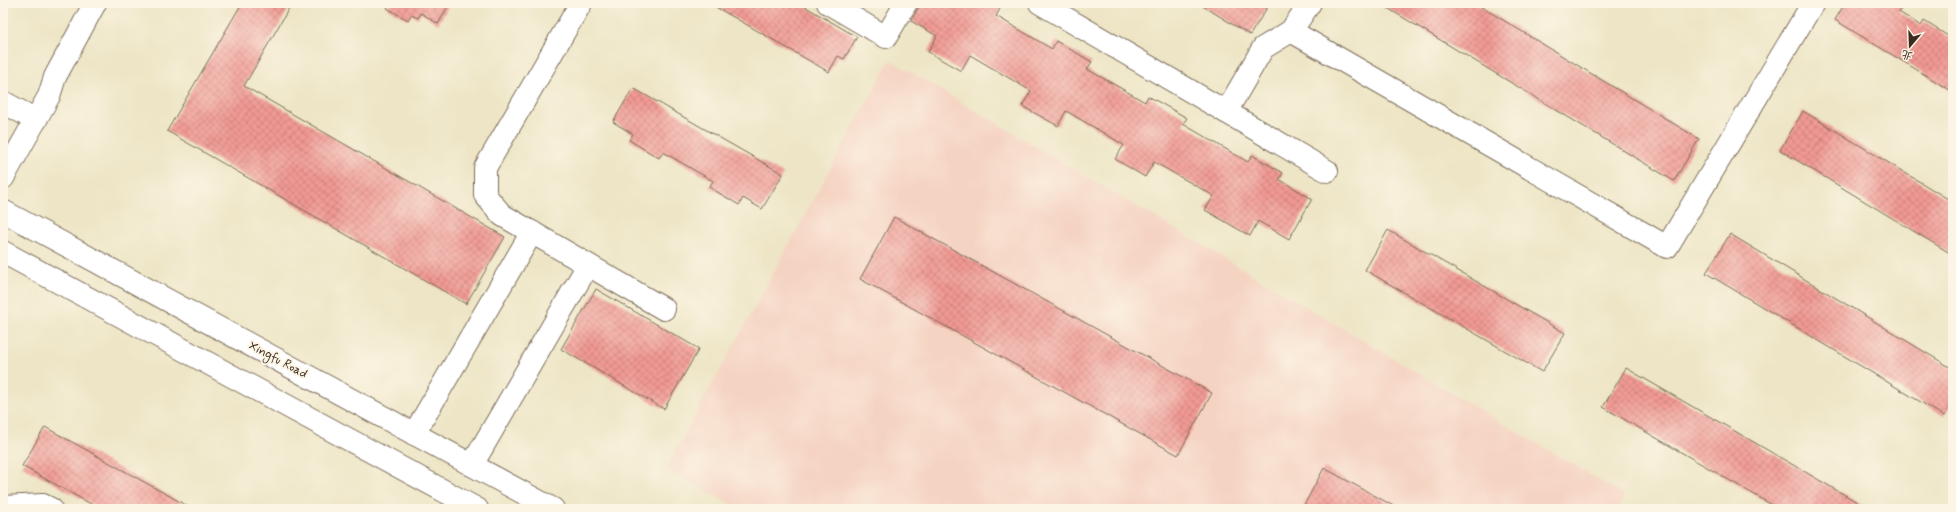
<svg xmlns="http://www.w3.org/2000/svg" width="1956" height="512" font-family="Mynerve,'LXGW WenKai TC',sans-serif">
<defs>
<pattern id="building-cross-hatch" width="8" height="8" patternUnits="userSpaceOnUse"><rect width="8" height="8" fill="#f29a94"/><path d="M0 0l8 8M0 8l8-8" fill="none" stroke="#c57e78"/></pattern>
</defs>
<rect width="100%" height="100%" fill="#fcf5e5"/>
<filter id="ink" filterUnits="userSpaceOnUse"><feTurbulence type="fractalNoise" baseFrequency=".025" numOctaves="2"/><feDisplacementMap in="SourceGraphic" scale="8" xChannelSelector="R" yChannelSelector="G"/><feConvolveMatrix kernelMatrix="1 2 1 2 8 2 1 2 1" color-interpolation-filters="sRGB"/></filter>
<filter id="wash" filterUnits="userSpaceOnUse"><feTurbulence type="fractalNoise" baseFrequency=".012" numOctaves="4" result="noise"/><feDisplacementMap in="SourceGraphic" scale="16" xChannelSelector="R" yChannelSelector="G"/><feGaussianBlur stdDeviation="0.9" result="paint"/><feColorMatrix in="noise" values="0 0 0 0 0 0 0 0 0 0 0 0 0 0 0 0 0 1.4 0 .05"/><feComposite in="paint" operator="in"/></filter>
<g filter="url(#wash)">
<rect width="100%" height="100%" fill="#ede5c5"/>
<!-- built -->
<path fill="#f5d3c2" d="M890,60L1624,495L1618,509H741L666,469Z"/>
<g id="blocks">
<!-- building -->
<g fill="url(#building-cross-hatch)">
<path d="M242,3H292L244,86L505,237L466,304L167,131Z"/>
<path d="M390,3H450L438,24L421,13L418,18L411,15L408,20L387,8Z"/>
<path d="M709,3H799L857,37L844,59L838,56L829,72Z"/>
<path d="M921,3H990L1000,9L996,16L1052,49L1056,41L1092,62L1087,69L1145,102L1148,96L1187,118L1183,124L1248,162L1252,155L1283,173L1279,179L1312,199L1289,239L1258,221L1250,236L1205,210L1214,196L1154,162L1145,177L1115,159L1124,145L1066,111L1058,126L1022,106L1031,91L970,55L961,71L928,52L937,36L911,21Z"/>
<path d="M1198,3H1270L1250,35Z"/>
<path d="M1379,3H1475L1699,139L1674,181Z"/>
<path d="M1845,3H1895L1902,7L1899,12L1921,26L1924,21L1953,39V92L1835,20Z"/>
<path d="M633,88L783,174L762,209L743,198L739,205L709,187L713,181L663,152L659,158L629,140L633,134L613,122Z"/>
<path d="M1803,111L1953,202V255L1780,150Z"/>
<path d="M894,217L1212,393L1178,455L860,279Z"/>
<path d="M1388,230L1565,333L1542,372L1365,270Z"/>
<path d="M1730,234L1953,369V401L1944,416L1706,273Z"/>
<path d="M596,289L699,349L664,409L561,349Z"/>
<path d="M1626,368L1869,509H1779L1603,407Z"/>
<path d="M45,427L193,509H100L22,466Z"/>
<path d="M1324,468L1399,509H1302Z"/>
</g>
</g>
</g>
<g filter="url(#ink)">
<use href="#blocks" fill-opacity="0" stroke="#796b58" stroke-width="1"/>
<g fill="none" stroke-linecap="round" stroke-linejoin="round">
<!-- minor casing -->
<g stroke="#796b58" stroke-width="24">
<g id="minor">
<path d="M581,3L485,168V195L502,215L664,309"/>
<path d="M828,3L886,37L906,3"/>
<path d="M1040,3L1327,171"/>
<path d="M1291,31L1667,247L1813,3"/>
<path d="M3,102L36,120"/>
<path d="M1226,112L1263,48L1291,31L1310,3"/>
<path d="M3,178L49,96L55,77L95,3"/>
<path d="M3,211L553,509"/>
<path d="M3,252L477,509"/>
<path d="M414,434L532,232"/>
<path d="M472,465L588,265"/>
<path d="M3,507L43,505L51,509"/>
</g>
</g>
<!-- minor -->
<use href="#minor" stroke="#fff" stroke-width="22"/>
</g>
</g>
<g text-anchor="middle" dominant-baseline="central" stroke-width="4" stroke-linejoin="round" paint-order="stroke">
<!-- street labels -->
<g font-size="13" fill="#3b2a1e" stroke="#fcf5e5">
<text transform="translate(278 360) rotate(28)">Xingfu Road</text>
</g>
</g>
<!-- margin -->
<rect width="1956" height="512" fill="none" stroke="#fcf5e5" stroke-width="16"/>
<!-- north arrow -->
<g transform="translate(1910 46) rotate(199)" stroke="#fcf5e5" stroke-width="3" paint-order="stroke">
<path d="M0-3L7 15L0 10L-7 15Z" fill="#3b2a1e"/>
<text y="-6" font-size="11" font-weight="bold" text-anchor="middle" fill="#3b2a1e">北</text>
</g>
</svg>
